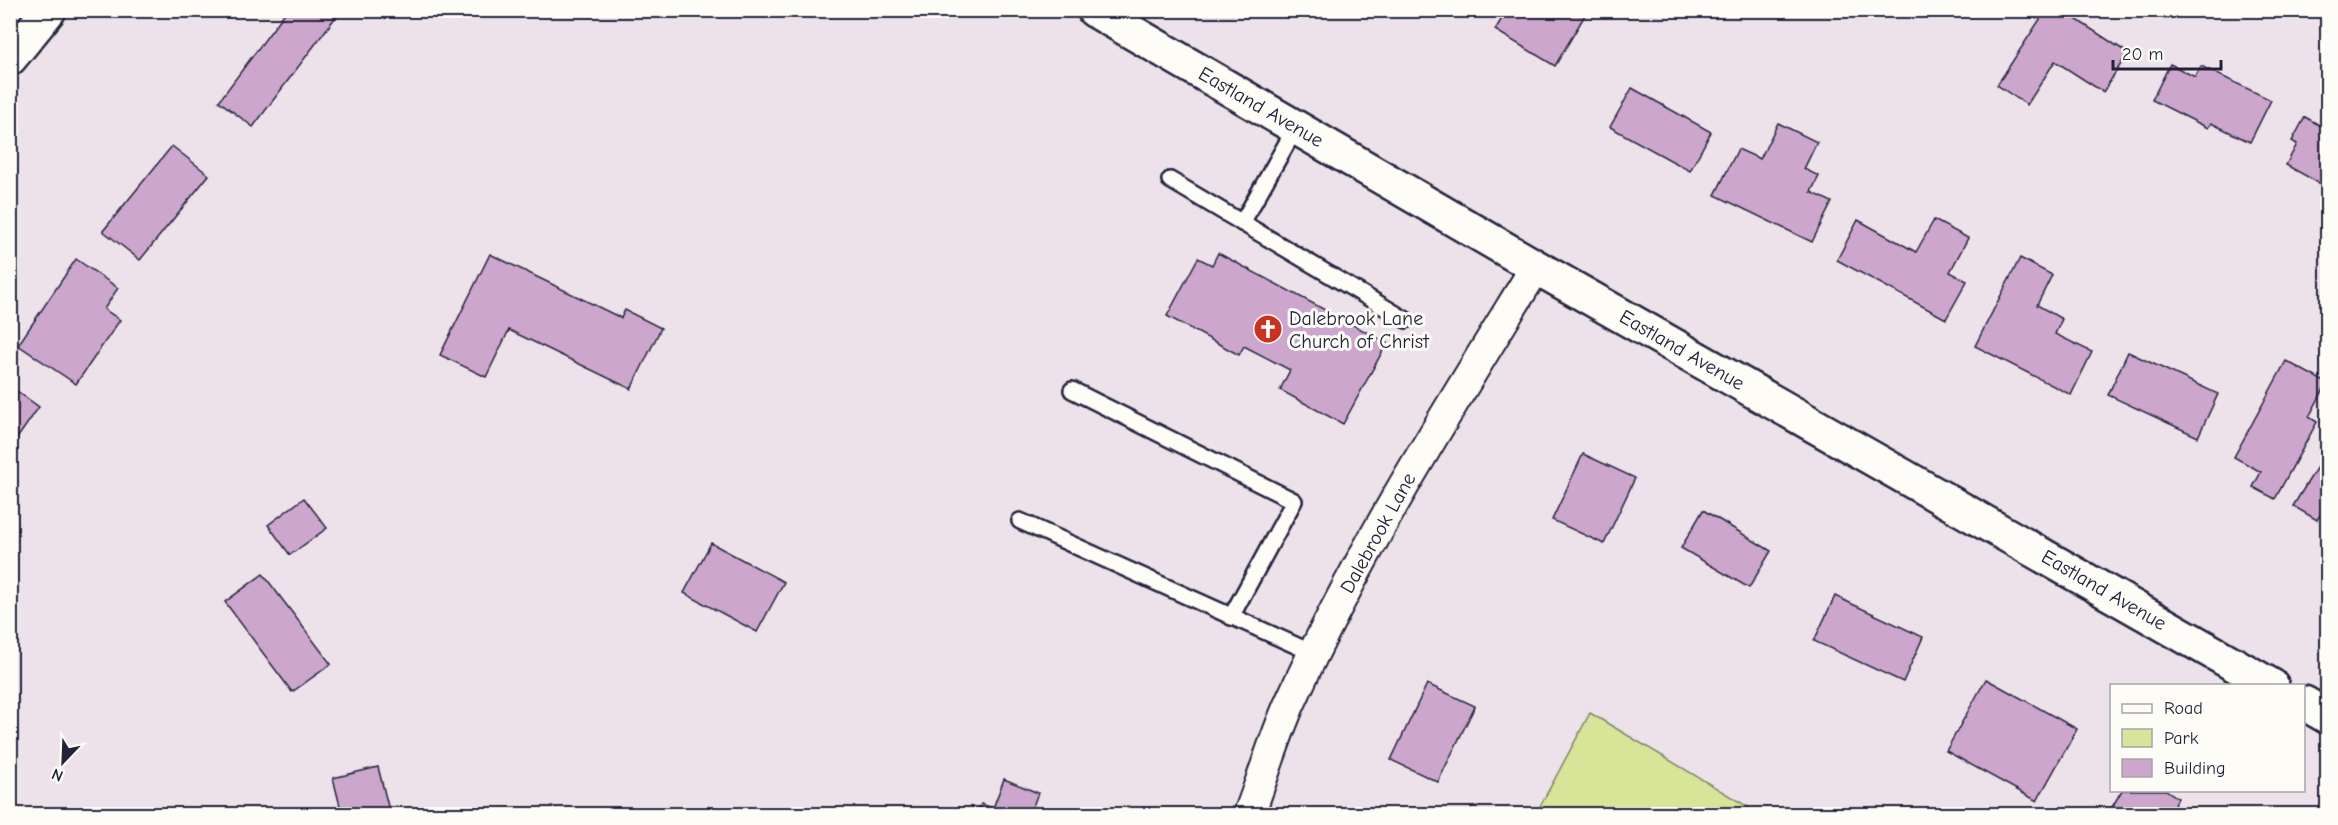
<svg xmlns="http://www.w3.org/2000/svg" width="2338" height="825" font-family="'Comic Neue',sans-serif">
<rect width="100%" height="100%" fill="#eee2ea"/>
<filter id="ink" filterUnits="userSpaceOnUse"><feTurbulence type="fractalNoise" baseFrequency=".0167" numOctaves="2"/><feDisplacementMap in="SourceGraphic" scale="12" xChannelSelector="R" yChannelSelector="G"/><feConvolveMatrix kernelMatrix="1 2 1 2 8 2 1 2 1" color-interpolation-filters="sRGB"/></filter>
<g filter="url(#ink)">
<!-- green -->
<path fill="#d8e598" stroke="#7d846a" stroke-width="1.5" d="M1590,713L1760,814H1536Z"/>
<!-- building -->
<g fill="#cca6cd" stroke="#22223b" stroke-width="1.5">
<path d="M287,10H341L253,127L219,101Z"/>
<path d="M1507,10H1588L1555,66L1495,30Z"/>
<path d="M2046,10H2062L2128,53L2103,92L2055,61L2027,105L1997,85Z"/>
<path d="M2170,64L2195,77L2201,66L2271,100L2250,142L2211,123L2208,128L2152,100Z"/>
<path d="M1632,88L1711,132L1690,171L1610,127Z"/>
<path d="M2305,117L2328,130V188L2286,165L2297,144L2292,141Z"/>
<path d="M1778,123L1817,142L1804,169L1819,176L1811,192L1832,202L1812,242L1715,195L1738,149L1760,159Z"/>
<path d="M172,146L209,175L140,260L103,231Z"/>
<path d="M1858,220L1916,252L1934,220L1968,238L1950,272L1967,281L1946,319L1837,260Z"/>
<path d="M1218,253L1387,343L1343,424L1280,390L1290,370L1244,346L1239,355L1167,316L1198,258L1212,265Z"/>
<path d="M490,254L621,318L625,310L661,328L631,389L509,330L486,377L440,355Z"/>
<path d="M2020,258L2052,275L2037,305L2062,319L2055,334L2092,352L2071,395L1975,346Z"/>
<path d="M76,259L118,288L104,309L120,320L76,384L18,345Z"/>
<path d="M2128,352L2218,394L2198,437L2108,395Z"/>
<path d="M2286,361L2327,383L2309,417L2317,422L2275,499L2253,487L2261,472L2234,457Z"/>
<path d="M10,386L39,407L11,447H10Z"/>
<path d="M2328,449V509L2325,507L2317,520L2293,506Z"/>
<path d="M1583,454L1635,478L1604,544L1552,520Z"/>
<path d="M304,498L327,528L290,555L268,525Z"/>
<path d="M1703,510L1771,551L1749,588L1681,548Z"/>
<path d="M711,543L784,582L757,632L684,593Z"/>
<path d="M263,574L331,664L292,692L225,602Z"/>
<path d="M1835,596L1923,637L1903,682L1814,641Z"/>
<path d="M1986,679L2077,729L2037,801L1946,751Z"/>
<path d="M1427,684L1475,706L1438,782L1391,760Z"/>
<path d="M378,767L390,814H342L333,778Z"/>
<path d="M1004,779L1038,793L1030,814H977L981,804L993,808Z"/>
<path d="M2122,790H2166L2178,798L2169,814H2108Z"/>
</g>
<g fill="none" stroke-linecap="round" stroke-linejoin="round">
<!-- service casing -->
<g stroke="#22223b" stroke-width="20">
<g id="service">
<path d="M1170,180L1406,320"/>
<path d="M1242,223L1296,127"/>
<path d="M1072,390L1294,501L1231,617"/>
<path d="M1020,521L1315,654"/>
</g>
</g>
<!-- minor casing -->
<g stroke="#22223b" stroke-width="34">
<path id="minor" d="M1249,814C1263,778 1274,739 1290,703C1359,551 1449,409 1536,267"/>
</g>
<!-- tertiary casing -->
<g stroke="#22223b" stroke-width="38">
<g id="tertiary">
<path d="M1094,10L1536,267L2272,686"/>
<path d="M10,58L49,10"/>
<path d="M2304,703L2328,717"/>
</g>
</g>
<!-- service -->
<use href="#service" stroke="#fdfcf7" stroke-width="15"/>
<!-- minor -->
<use href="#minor" stroke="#fdfcf7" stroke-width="30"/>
<!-- tertiary -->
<use href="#tertiary" stroke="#fdfcf7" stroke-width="33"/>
</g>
</g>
<!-- icons -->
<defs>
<g id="church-disc" transform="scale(1.5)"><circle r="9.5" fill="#c8321e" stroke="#fdfcf7"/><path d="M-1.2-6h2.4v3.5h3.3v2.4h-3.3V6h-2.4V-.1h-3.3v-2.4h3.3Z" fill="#fff"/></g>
</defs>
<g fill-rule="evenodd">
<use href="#church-disc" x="1268" y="329"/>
</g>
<g text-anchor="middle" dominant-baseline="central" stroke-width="6" stroke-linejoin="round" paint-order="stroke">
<!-- street labels -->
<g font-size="20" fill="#22223b" stroke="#fdfcf7">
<text transform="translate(1261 107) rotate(30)">Eastland Avenue</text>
<text transform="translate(1682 350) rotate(30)">Eastland Avenue</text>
<text transform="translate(1378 533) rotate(-61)">Dalebrook Lane</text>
<text transform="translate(2104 590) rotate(30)">Eastland Avenue</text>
</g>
<!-- poi labels -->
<g font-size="20" fill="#22223b" stroke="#fdfcf7" text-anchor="start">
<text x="1289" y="318">Dalebrook Lane<tspan x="1289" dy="23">Church of Christ</tspan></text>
</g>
</g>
<!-- margin -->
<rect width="2338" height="825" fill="none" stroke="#fdfcf7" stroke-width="36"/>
<rect x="18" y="18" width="2302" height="789" fill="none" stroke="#22223b" stroke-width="2" filter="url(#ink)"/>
<!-- legend -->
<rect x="2110" y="684" width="195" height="108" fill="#fdfcf7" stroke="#a5a5ac" stroke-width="1.5"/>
<rect x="2122" y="704" width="30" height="9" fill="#fdfcf7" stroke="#a5a5ac" stroke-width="1.5"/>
<text x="2164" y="714" font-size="18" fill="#22223b">Road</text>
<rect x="2122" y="729" width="30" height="18" fill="#d8e598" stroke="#a5a5ac" stroke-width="1.5"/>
<text x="2164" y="744" font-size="18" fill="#22223b">Park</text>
<rect x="2122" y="759" width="30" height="18" fill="#cca6cd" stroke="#a5a5ac" stroke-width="1.5"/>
<text x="2164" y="774" font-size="18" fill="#22223b">Building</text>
<!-- north arrow -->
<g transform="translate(63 762) rotate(203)" stroke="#fdfcf7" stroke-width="4.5" paint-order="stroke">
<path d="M0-4.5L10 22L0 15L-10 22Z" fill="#22223b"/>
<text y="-9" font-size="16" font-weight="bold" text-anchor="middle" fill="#22223b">N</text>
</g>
<!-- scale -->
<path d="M2113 60v9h108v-9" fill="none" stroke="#22223b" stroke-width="3"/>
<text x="2122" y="60" font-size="18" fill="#22223b" stroke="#fdfcf7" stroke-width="4.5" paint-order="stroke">20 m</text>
</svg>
